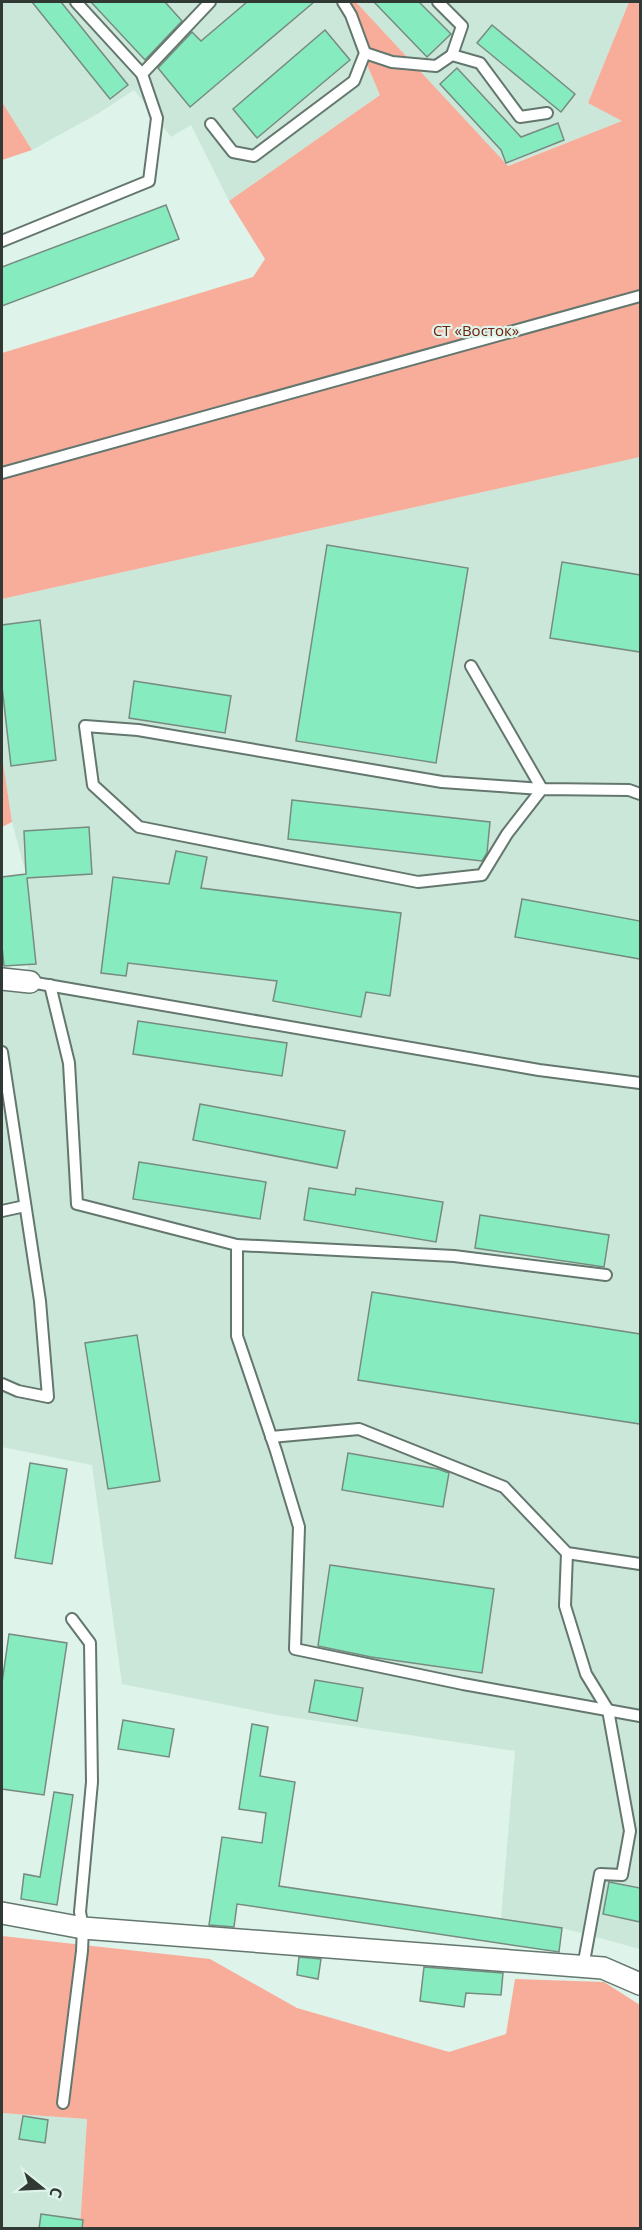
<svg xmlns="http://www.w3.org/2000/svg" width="642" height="2230" font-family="'Open Sans',sans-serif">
<rect width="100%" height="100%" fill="#def3e9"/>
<!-- built -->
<g fill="#cbe7d9">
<path d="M2,2H340L380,95L229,201L191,125L171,137L134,90L99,113L32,150L2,102Z"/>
<path d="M361,2H629L588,103L623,121L507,166L358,4Z"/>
<path d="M640,457V1949L562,1928L501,1919L515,1751L277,1715L122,1684L92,1465L2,1447V989L31,994L28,965L36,964L26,874L12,822L2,756V599Z"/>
<path d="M2,2113L87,2119L80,2228H2Z"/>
</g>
<!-- green -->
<g fill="#f8ad9b">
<path d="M340,2H356L508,166L622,121L588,103L629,2H640V457L2,599V353L253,277L265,259L229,201L380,95Z"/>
<path d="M2,102L32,150L2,160V101Z"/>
<path d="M2,756L12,822L2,827Z"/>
<path d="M2,1936L210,1959L297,2008L449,2052L506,2034L515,1979L604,1982L640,2005V2228H80L87,2119L2,2113Z"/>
</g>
<!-- building -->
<g fill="#86ebbf" stroke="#778b81" stroke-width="1.5">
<path d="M32,2H61L128,85L110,99Z"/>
<path d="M91,2H165L182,21L145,60Z"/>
<path d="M247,2H314L190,107L158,68L192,32L201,41Z"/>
<path d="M374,2H419L451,34L427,57Z"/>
<path d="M492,25L575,94L561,112L477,43Z"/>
<path d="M325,30L350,60L257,138L233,109Z"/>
<path d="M457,68L521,137L558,123L564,140L506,163L501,150L440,84Z"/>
<path d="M166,205L179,239L2,306V267Z"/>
<path d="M327,545L468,568L436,763L296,741Z"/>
<path d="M562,562L640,575V652L550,638Z"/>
<path d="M40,620L56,760L11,766L2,686V625Z"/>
<path d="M134,681L231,696L225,733L129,718Z"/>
<path d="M292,800L490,822L487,853L482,861L288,839Z"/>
<path d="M89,827L92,874L27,878L36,964L4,966L2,946V877L26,874L24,831Z"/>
<path d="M176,851L207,857L201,888L401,913L390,996L366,992L361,1017L273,1001L277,981L128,963L126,976L101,973L113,877L169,884Z"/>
<path d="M522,899L640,921V959L515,937Z"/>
<path d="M138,1021L287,1043L282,1076L133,1054Z"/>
<path d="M200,1104L345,1131L337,1168L193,1140Z"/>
<path d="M139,1162L266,1182L260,1219L133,1199Z"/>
<path d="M309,1188L355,1195L356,1188L443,1202L436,1242L304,1220Z"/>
<path d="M480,1215L609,1235L604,1267L475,1248Z"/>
<path d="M372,1292L640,1334V1424L358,1380Z"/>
<path d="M137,1335L160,1481L108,1489L85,1343Z"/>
<path d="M348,1453L438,1469L449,1473L443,1507L342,1490Z"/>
<path d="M30,1463L67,1469L52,1564L15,1558Z"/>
<path d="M330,1565L494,1589L482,1673L371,1657L318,1646Z"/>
<path d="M9,1634L67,1643L44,1795L2,1789V1683Z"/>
<path d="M315,1680L363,1688L357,1721L309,1712Z"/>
<path d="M123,1720L174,1729L169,1757L118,1749Z"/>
<path d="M252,1724L268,1727L260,1776L295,1782L279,1886L562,1928L559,1952L237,1904L234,1927L209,1925L222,1837L262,1843L266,1813L239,1809Z"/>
<path d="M54,1792L73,1795L57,1905L21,1899L24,1874L40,1877Z"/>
<path d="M609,1882L640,1888V1922L603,1914Z"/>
<path d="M299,1957L321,1959L318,1979L297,1975Z"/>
<path d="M424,1967L503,1973L501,1995L466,1993L464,2007L420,2001Z"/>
<path d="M23,2116L48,2120L45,2143L19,2139Z"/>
<path d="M41,2214L83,2220L82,2229H39Z"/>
</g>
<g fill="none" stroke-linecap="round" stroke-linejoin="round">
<!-- service casing -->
<g stroke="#64776e" stroke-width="14">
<g id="service">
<path d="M76,2L142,74"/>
<path d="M438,2L462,26L452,55"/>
<path d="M365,53L392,62L436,66L452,55L480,63L520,117L547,113"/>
<path d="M211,124L233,152L254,156L354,81L365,53L351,15L343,2"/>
<path d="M2,241L149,181L157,118L142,74L210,2"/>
<path d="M2,473L640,296"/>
<path d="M471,666L542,789"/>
<path d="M542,789L507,834L482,875L418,882L139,827L93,785L85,726L138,730L442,782L542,789L629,790L640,794"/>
<path d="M30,982L539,1070L640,1083"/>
<path d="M50,985L69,1063L77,1204L237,1245L454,1256L606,1275"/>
<path d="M2,1052L40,1301L48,1397L18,1391L2,1384"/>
<path d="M2,1211L25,1206"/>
<path d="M237,1245V1336L276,1451L299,1527L295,1649L463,1684L640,1716"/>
<path d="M271,1437L359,1429L504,1487L567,1553L640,1564"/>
<path d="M567,1553L565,1606L586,1674L608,1710L630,1831L622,1875L600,1874L583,1967"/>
<path d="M63,2103L82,1951L83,1928L80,1912L92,1782L90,1643L72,1619"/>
</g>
</g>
<!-- minor casing -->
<g stroke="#64776e" stroke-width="24">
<g id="minor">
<path d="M2,979L30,982"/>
<path d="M2,1913L83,1928L603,1968L640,1984"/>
</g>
</g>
<!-- service -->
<use href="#service" stroke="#fff" stroke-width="10"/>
<!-- minor -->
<use href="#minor" stroke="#fff" stroke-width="21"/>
</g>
<g text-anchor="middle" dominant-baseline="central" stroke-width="4.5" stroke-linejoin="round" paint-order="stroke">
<!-- park labels -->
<g font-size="15" fill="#6f200f" stroke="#def3e9">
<text x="476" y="330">СТ «Восток»</text>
</g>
</g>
<!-- border -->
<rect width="642" height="2230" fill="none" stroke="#313935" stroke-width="6"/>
<!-- north arrow -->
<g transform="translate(42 2188) rotate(108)" stroke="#def3e9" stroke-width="4.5" paint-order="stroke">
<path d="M0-4.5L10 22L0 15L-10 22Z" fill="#313935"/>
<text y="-9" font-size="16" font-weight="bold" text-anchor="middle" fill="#313935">С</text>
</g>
</svg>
